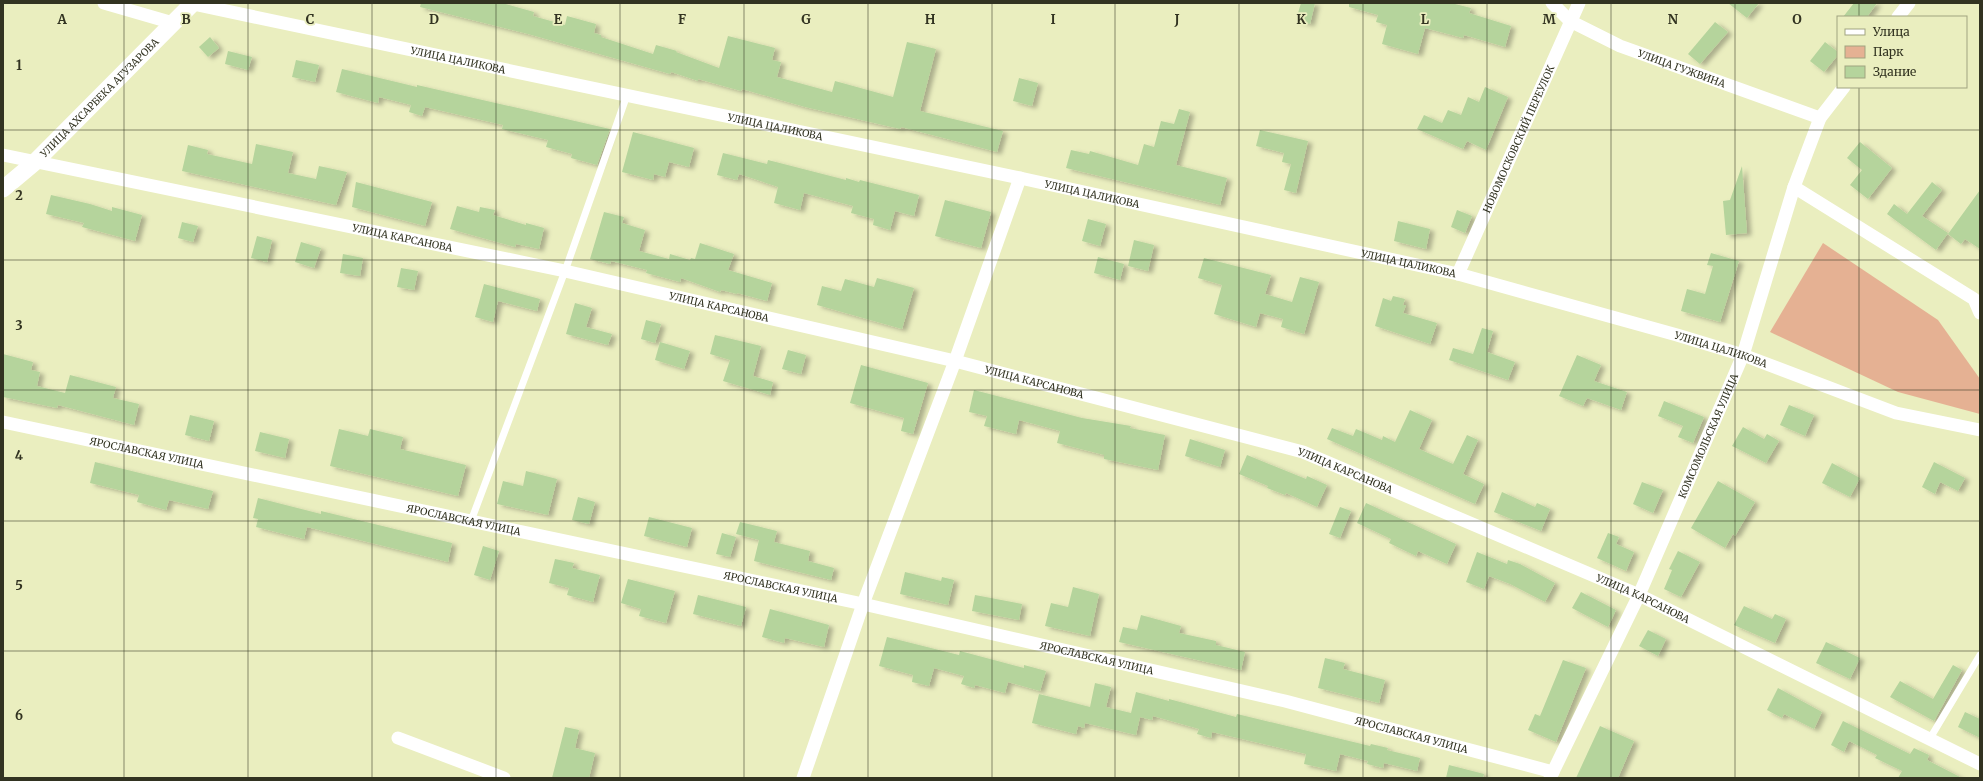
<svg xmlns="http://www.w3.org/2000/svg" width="1983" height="781" font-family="Merriweather,serif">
<defs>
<filter id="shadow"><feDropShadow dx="4.5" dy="2.5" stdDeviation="2" flood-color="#0004"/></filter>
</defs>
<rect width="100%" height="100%" fill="#eaeebf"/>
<!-- green -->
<path fill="#e5b193" d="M1823,243L1938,320L1980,379V414L1898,392L1770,332Z"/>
<!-- building -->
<g fill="#b5d49c" filter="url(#shadow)">
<path d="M421,3H502L534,12L533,16L565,25L567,16L596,24L594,33L601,35V37L653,54L656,45L677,51L676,52L719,68L728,36L775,48L772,60L781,62L777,77L832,92L835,81L893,97L907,42L936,49L920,111L1003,131L997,152L901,127L900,129L805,107L742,89L741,91L698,79V81L671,72L670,74L528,34L420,7Z"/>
<path d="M1301,3H1315L1310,24L1296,20Z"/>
<path d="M1349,3H1451L1471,8L1469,13L1511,26L1505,47L1464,35L1463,38L1425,28L1418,54L1382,44L1387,25L1376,22L1378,15L1349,7Z"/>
<path d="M1728,3H1759L1747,18Z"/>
<path d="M1854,3H1877L1867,17H1843Z"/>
<path d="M1715,22L1728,32L1700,64L1688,54Z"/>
<path d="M210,37L219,48L208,57L199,47Z"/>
<path d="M1825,42L1838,52V55L1824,72L1810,61Z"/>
<path d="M228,51L252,57L248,70L225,64Z"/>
<path d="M296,60L319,65L315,82L292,77Z"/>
<path d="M342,69L417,87V85L610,129L597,165L571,158L572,154L546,147L548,140L502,129L503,125L425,107L422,116L409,112L411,105L379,97L378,103L336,92Z"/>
<path d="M1019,78L1038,83L1032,106L1013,101Z"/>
<path d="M1485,87L1508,97L1486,150L1467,141L1463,149L1417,129L1424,115L1442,123L1448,110L1461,115L1468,97L1479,102Z"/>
<path d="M1179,109L1190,112L1176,165L1227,178L1220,205L1066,168L1071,150L1089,154L1090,151L1138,165L1144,144L1154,147L1161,121L1174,124Z"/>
<path d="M1260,130L1308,141L1296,193L1284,190L1291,164L1282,162L1284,153L1256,146Z"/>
<path d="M633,132L694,148L689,167L669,162L665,177L654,174L653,180L622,172Z"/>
<path d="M1860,142L1892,168L1868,199L1850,185L1862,170L1847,158Z"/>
<path d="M256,144L293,152L288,173L316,179L319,166L347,172L336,205L182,171L188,145L208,150L207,154L252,164Z"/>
<path d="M723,153L767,164L768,160L846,180V178L859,182L860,180L919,195L914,216L895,211L890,230L873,225L874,219L851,213L853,206L804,193L800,210L774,203L778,187L739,174L737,180L717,175Z"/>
<path d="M1742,166L1747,233L1726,235L1723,201L1730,200Z"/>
<path d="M356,182L432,202L425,226L352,207Z"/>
<path d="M1932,182L1942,190L1922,216L1948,233L1936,250L1887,214L1894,204L1907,214Z"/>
<path d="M1980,190V249L1965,239L1961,244L1948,234Z"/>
<path d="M51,195L90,204L112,211V207L142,215L135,241L82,227L84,223L46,214Z"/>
<path d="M945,200L991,212L981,248L935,236Z"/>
<path d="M457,206L479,212L480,207L495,210L493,215L526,225V223L544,228L539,249L516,244L515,247L450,229Z"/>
<path d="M1457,210L1472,216L1465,233L1451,227Z"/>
<path d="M604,212L624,217L622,223L645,230L639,251L669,259L670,254L690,260L691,258L695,259L700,243L734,254L728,270L772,283L767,301L737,293V294L721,290L720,292L681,278L680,282L646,273L647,270L611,261L610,264L590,259Z"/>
<path d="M1088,219L1106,224L1100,246L1082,241Z"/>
<path d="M1398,221L1430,229L1426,249L1394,241Z"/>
<path d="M182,222L198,226L193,242L178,238Z"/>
<path d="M257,236L272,240L267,262L251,258Z"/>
<path d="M1134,240L1154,245L1148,271L1128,266Z"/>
<path d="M301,242L321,248L314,268L295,262Z"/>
<path d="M1711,253L1739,261L1720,322L1681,311L1687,289L1705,294L1713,266L1707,265Z"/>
<path d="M343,254L363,258L360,276L340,273Z"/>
<path d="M1098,257L1124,264L1120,280L1094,273Z"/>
<path d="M1204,258L1271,275L1265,294L1292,302L1300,277L1319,282L1304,334L1281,327L1283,319L1260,313L1256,327L1214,314L1222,285L1198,278Z"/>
<path d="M401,268L418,271L414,290L397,287Z"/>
<path d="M877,278L914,288L902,329L817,305L822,286L841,291L845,279L874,287Z"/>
<path d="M484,284L540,299L537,311L498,301L493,322L475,317Z"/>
<path d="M1393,296L1405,299L1403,305H1406L1403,313L1437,323L1430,344L1375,326L1383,298L1391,301Z"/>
<path d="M575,303L592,308L586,327L612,334L608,345L566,334Z"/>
<path d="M646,320L661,324L655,343L641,339Z"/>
<path d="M1482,328L1493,331L1487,352L1515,362L1508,380L1449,360L1453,348L1473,354Z"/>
<path d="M715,335L761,346L753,376L773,382L770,395L723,381L730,360L710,354Z"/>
<path d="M660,342L690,351L684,369L655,360Z"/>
<path d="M788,350L806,355L801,374L782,369Z"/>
<path d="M3,354L33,362L31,370L40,372L37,386L65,393L70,375L116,387L113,398L139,404L134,425L58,405L57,408L3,397Z"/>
<path d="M1577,355L1601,365L1594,381L1627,392L1621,410L1587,398L1583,406L1559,396Z"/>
<path d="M861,365L928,383L913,434L901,431L904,418L850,403Z"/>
<path d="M974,390L1082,418L1131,426L1130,428L1165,435L1158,470L1104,459V455L1057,443L1060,431L1019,420L1016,434L984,426L987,416L969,412Z"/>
<path d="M1664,401L1704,417L1693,443L1678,437L1683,426L1658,416Z"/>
<path d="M1789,405L1814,415L1805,436L1780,425Z"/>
<path d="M1410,410L1432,420L1419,449L1453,464L1467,435L1478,440L1463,474L1484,484L1475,504L1327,439L1332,428L1353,436L1356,429L1382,440L1383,436L1395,442Z"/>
<path d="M190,415L214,421L209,441L185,435Z"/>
<path d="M1743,427L1764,439L1767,434L1779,441L1766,463L1732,446Z"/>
<path d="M339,429L368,436L370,429L403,437L400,449L466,465L458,496L330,466Z"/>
<path d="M260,432L289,439L285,458L255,451Z"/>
<path d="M1190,439L1225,450L1220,467L1185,456Z"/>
<path d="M1247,455L1306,479L1307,476L1327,485L1317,507L1286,493L1285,495L1267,488L1268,486L1239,474Z"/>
<path d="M95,462L213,491L208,509L169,500L166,510L137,502L139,495L90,483Z"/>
<path d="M1934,462L1965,478L1958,491L1940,482L1935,494L1922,487Z"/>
<path d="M1832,463L1860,478L1850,497L1822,483Z"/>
<path d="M526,471L557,479L548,515L497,504L503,481L523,486Z"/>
<path d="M1718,481L1755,502L1735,536L1733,534L1725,548L1691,528Z"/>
<path d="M1642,482L1663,490L1653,513L1633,504Z"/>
<path d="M1502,492L1535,507L1537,503L1550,509L1541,531L1494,512Z"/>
<path d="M578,497L595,502L589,524L572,520Z"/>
<path d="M258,498L321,514V511L452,543L448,562L307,527L304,539L256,527L258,519L253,518Z"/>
<path d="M1366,503L1456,544L1447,564L1418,551L1416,556L1389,543L1391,539L1357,523Z"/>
<path d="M1340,507L1351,511L1340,538L1329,534Z"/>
<path d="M649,517L692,528L687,547L644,536Z"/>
<path d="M740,522L777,531L774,542L810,551L808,561L834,568L831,580L754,561L759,540L736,534Z"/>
<path d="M722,533L736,537L730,557L716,554Z"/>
<path d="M1608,533L1619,537L1616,544L1634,552L1626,571L1597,558Z"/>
<path d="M483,546L499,551L490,580L474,575Z"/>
<path d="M1678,551L1700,562L1681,597L1664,589L1672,570L1669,569Z"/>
<path d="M1477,552L1507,564L1508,560L1520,564L1555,583L1545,602L1510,584L1489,576L1484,589L1466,582Z"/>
<path d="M555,559L574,563L572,568L600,575L593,602L567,595L569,588L549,583Z"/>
<path d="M905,572L941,581L942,577L954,580L948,605L900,594Z"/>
<path d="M628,579L675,591L666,623L639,616L641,609L621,603Z"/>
<path d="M1073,587L1099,594L1090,636L1045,626L1051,603L1068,607Z"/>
<path d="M1581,592L1616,610L1608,627L1572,608Z"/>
<path d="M698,595L746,607L741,626L693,614Z"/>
<path d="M975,595L1022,604L1019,620L972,611Z"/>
<path d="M1744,606L1772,619L1775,614L1786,619L1775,643L1734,625Z"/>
<path d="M770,609L829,625L824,647L785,638L784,643L762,637Z"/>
<path d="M1141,615L1181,626L1179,633L1216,641V645L1245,652L1241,670L1119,642L1123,627L1137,630Z"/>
<path d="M1648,630L1666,639L1658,656L1639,646Z"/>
<path d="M887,637L959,655L960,651L1024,668V665L1046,671L1040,691L1008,682L1005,693L975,685L974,688L961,684L964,676L934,668L929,686L912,682L913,675L879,666Z"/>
<path d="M1826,642L1860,658L1850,679L1816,663Z"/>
<path d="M1325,658L1345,663L1343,669L1385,680L1379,703L1318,688Z"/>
<path d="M1563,660L1586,668L1556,742L1528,730L1535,714L1540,716Z"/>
<path d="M1953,665L1962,670L1934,721L1890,697L1900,681L1933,699Z"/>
<path d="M1095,683L1111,687L1106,707L1131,713L1136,692L1169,701V699L1236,717L1237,714L1370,746L1371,744L1388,748L1387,750L1420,758L1417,771L1384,763L1383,768L1367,764L1368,761L1340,754L1336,771L1304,764L1306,754L1212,732L1211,738L1197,734L1199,729L1153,716L1152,720L1140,717L1136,735L1085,723L1084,728L1078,726L1076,734L1032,723L1039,694L1090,707Z"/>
<path d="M1778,688L1822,712L1814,729L1784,714L1782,718L1767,710Z"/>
<path d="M1965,712L1980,719V738L1958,727Z"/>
<path d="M1843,721L1910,754L1914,748L1929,755L1927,760L1962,778H1898L1902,771L1875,758L1877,755L1849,741L1844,752L1831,745Z"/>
<path d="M1600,726L1634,741L1618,778H1576Z"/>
<path d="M565,727L579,730L575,748L595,753L589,778H552Z"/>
<path d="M1449,765L1484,774L1483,778H1446Z"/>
</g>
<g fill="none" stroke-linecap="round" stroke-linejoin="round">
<!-- service -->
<g stroke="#fff" stroke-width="7">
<path d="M471,521L565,271L627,95"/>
<path d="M1929,740L1980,655"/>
</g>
<!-- minor -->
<g stroke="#fff" stroke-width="13">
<path d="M104,3L173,23"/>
<path id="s1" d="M1552,3L1570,21L1620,46L1820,118"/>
<path id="s2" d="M193,4L1020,178L1458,274L1677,335L1743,355L1896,413L1980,430"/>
<path d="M1898,17L1909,3"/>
<path id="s3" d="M3,155L565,271L955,361L1303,452L1639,595L1980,764"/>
<path d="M1794,187L1974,299L1980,313"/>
<path id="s4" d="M1458,274L1579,3"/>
<path id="s5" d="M3,422L863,604L1285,701L1553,772"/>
<path d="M398,738L504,778"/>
<path d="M803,778L863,604L955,361L1020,178"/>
<path id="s6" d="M1550,778L1639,595L1743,355L1794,187L1820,118L1844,87"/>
</g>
<!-- tertiary -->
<path stroke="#fff" stroke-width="17" id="s7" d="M3,189L34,163L193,3"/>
</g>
<!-- grid -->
<path fill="none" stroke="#323321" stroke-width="1" stroke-opacity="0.55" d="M124,3V778M248,3V778M372,3V778M496,3V778M620,3V778M744,3V778M868,3V778M992,3V778M1115,3V778M1239,3V778M1363,3V778M1487,3V778M1611,3V778M1735,3V778M1859,3V17M1859,87V778M3,130H1980M3,260H1980M3,390H1980M3,521H1980M3,651H1980"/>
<g text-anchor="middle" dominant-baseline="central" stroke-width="3.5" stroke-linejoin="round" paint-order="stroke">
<!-- street labels -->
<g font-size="10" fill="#323321" stroke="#eaeebf">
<text stroke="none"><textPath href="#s2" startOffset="271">УЛИЦА ЦАЛИКОВА</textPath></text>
<text stroke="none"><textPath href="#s1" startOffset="147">УЛИЦА ГУЖВИНА</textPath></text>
<text stroke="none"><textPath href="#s7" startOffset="133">УЛИЦА АХСАРБЕКА АГУЗАРОВА</textPath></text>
<text stroke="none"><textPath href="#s2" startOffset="595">УЛИЦА ЦАЛИКОВА</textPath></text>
<text stroke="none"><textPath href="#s4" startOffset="148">НОВОМОСКОВСКИЙ ПЕРЕУЛОК</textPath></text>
<text stroke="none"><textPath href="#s2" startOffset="919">УЛИЦА ЦАЛИКОВА</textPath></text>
<text stroke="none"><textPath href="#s3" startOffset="408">УЛИЦА КАРСАНОВА</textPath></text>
<text stroke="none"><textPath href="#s2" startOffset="1243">УЛИЦА ЦАЛИКОВА</textPath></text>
<text stroke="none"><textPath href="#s3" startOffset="732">УЛИЦА КАРСАНОВА</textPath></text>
<text stroke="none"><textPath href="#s2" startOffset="1567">УЛИЦА ЦАЛИКОВА</textPath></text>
<text stroke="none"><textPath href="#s3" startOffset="1056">УЛИЦА КАРСАНОВА</textPath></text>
<text stroke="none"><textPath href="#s6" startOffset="377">КОМСОМОЛЬСКАЯ УЛИЦА</textPath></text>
<text stroke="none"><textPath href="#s5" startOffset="147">ЯРОСЛАВСКАЯ УЛИЦА</textPath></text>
<text stroke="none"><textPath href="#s3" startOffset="1380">УЛИЦА КАРСАНОВА</textPath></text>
<text stroke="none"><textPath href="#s5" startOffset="471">ЯРОСЛАВСКАЯ УЛИЦА</textPath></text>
<text stroke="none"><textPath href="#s5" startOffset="795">ЯРОСЛАВСКАЯ УЛИЦА</textPath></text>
<text stroke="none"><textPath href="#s3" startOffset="1704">УЛИЦА КАРСАНОВА</textPath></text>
<text stroke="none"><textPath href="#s5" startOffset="1119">ЯРОСЛАВСКАЯ УЛИЦА</textPath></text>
<text stroke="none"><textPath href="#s5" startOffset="1443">ЯРОСЛАВСКАЯ УЛИЦА</textPath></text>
</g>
</g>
<g font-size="13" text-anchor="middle" font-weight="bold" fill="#323321" stroke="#eaeebf" stroke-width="3.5" stroke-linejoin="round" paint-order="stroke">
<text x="62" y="24">A</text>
<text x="186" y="24">B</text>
<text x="310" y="24">C</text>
<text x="434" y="24">D</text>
<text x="558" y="24">E</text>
<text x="682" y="24">F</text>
<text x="806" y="24">G</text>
<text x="930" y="24">H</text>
<text x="1053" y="24">I</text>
<text x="1177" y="24">J</text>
<text x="1301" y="24">K</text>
<text x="1425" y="24">L</text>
<text x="1549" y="24">M</text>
<text x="1673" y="24">N</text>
<text x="1797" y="24">O</text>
<text x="19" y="70">1</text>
<text x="19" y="200">2</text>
<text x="19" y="330">3</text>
<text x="19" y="460">4</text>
<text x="19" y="590">5</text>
<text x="19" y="720">6</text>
</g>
<!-- border -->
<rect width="1983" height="781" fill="none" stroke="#323321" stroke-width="8"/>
<!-- legend -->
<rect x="1837" y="16" width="130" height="72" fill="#eaeebf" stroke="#a0a380"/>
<rect x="1845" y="29" width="20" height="6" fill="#ffffff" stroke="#a0a380"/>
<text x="1873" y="36" font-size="12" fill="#323321">Улица</text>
<rect x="1845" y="46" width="20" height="12" fill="#e5b193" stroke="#a0a380"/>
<text x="1873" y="56" font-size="12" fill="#323321">Парк</text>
<rect x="1845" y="66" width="20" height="12" fill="#b5d49c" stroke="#a0a380"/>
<text x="1873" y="76" font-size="12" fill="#323321">Здание</text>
</svg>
